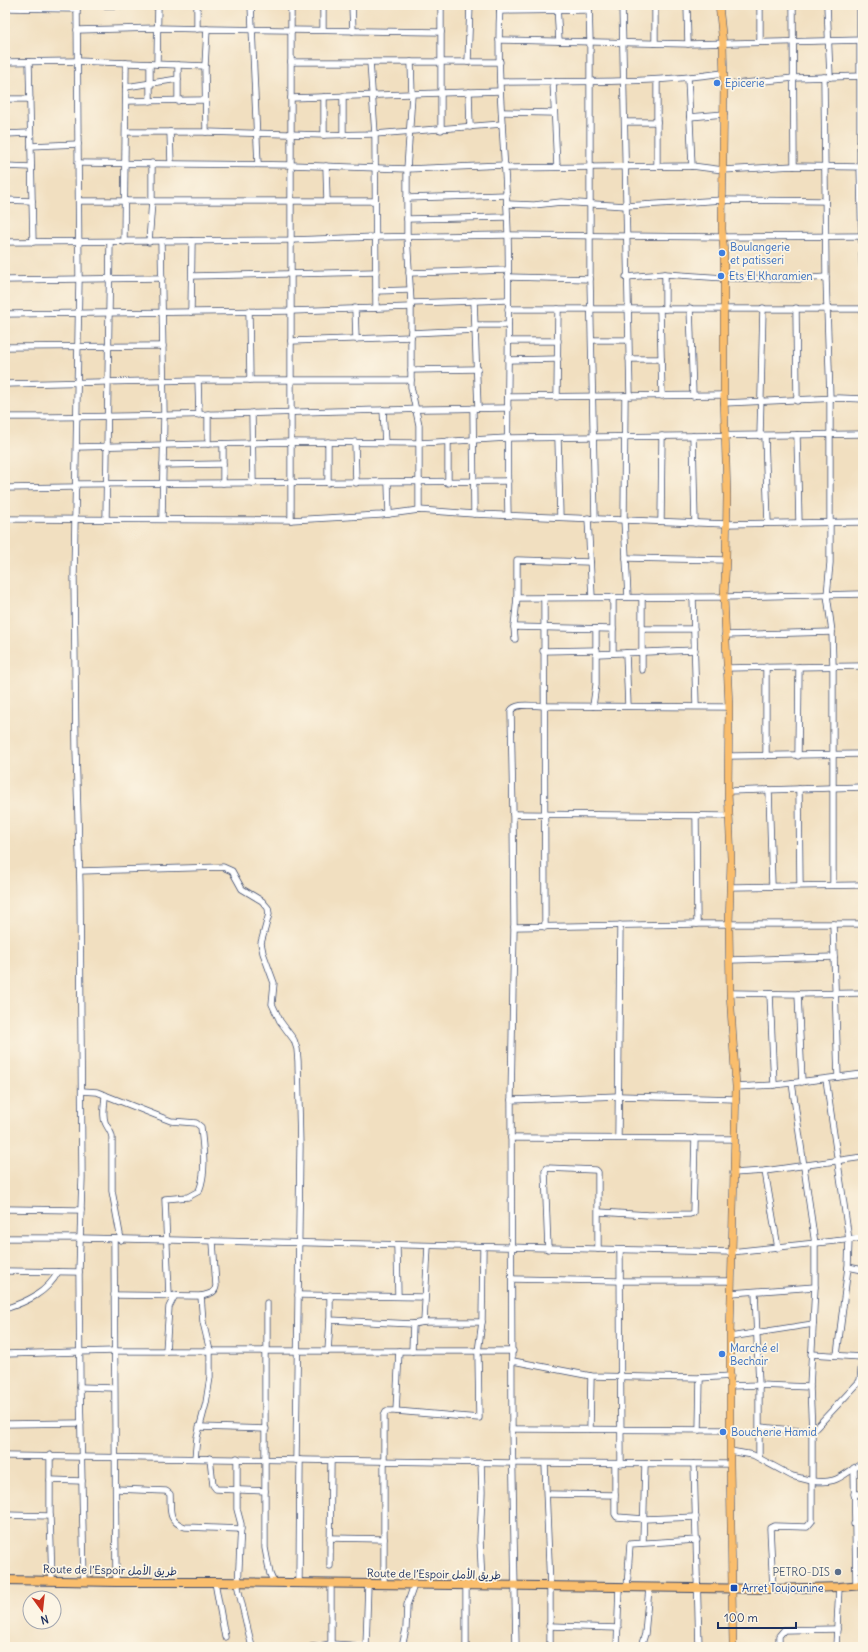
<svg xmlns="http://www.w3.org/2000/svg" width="868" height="1652" font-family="Delius,'Playpen Sans Arabic',sans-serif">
<rect width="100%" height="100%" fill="#fcf5e5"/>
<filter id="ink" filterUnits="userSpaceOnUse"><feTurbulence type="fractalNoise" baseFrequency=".025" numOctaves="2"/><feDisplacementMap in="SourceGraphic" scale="8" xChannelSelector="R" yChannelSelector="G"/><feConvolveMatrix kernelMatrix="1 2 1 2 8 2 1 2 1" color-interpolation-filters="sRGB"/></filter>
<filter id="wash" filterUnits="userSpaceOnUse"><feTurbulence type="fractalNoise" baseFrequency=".012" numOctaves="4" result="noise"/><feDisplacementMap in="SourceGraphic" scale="16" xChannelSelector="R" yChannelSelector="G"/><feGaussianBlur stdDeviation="0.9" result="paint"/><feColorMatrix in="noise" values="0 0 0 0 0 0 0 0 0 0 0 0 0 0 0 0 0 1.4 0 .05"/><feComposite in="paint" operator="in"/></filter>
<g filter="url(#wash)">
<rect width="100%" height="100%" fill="#f1dfc0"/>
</g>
<g filter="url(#ink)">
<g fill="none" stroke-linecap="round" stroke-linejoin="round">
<!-- minor casing -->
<g stroke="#3b496d" stroke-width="7">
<g id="minor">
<path d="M77,5L79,279L74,578L76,749L80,886L82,1178L79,1272L80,1387L84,1582"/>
<path d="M77,5L158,6"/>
<path d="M251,5L258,164"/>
<path d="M291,5V520"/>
<path d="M323,5V30"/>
<path d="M352,5L353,31"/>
<path d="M441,5V130"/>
<path d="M500,5C496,81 506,158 508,234C510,328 506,421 508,515"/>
<path d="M557,5L559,41"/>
<path d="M589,5L590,42V279L595,519"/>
<path d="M622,5L630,396"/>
<path d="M655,5V43"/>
<path d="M687,5L688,44"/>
<path d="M760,5V42"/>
<path d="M793,5L794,166"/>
<path d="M827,5L830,77"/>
<path d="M860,5V167L863,291"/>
<path d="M5,8L77,9"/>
<path d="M500,11L589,10"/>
<path d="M197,29V5"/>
<path d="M77,30L158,28L207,29"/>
<path d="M499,40L688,44L863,40"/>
<path d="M5,62L77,61L205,66"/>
<path d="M29,62L33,242"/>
<path d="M291,62H500"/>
<path d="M370,62L375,134L376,308"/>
<path d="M411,62L412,95L407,169V236L411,303V387L419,425V510"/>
<path d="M468,62L470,5"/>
<path d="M157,64L158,5"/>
<path d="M178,65V101"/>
<path d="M824,77L826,277L830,399V563L827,595L832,632L833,666V885"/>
<path d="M688,78L692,166"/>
<path d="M657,80V166"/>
<path d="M553,81L557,167"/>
<path d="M500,82C574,81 649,84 723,73"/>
<path d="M724,85L794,78L863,76"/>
<path d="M126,87L178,79"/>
<path d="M469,92L470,127"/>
<path d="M343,96V135"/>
<path d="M324,97V135"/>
<path d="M291,98L500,91"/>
<path d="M5,99H30"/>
<path d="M126,101L205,100"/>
<path d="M150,101V64"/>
<path d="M502,112L554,113"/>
<path d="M690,117L724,114"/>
<path d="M625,122H657"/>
<path d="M126,132H206L324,135L375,134L502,124"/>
<path d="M170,132L171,163"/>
<path d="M206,132L205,66L207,29L441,32"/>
<path d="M5,134L30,133"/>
<path d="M31,146L78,144"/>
<path d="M78,163L291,165L407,169L505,165"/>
<path d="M5,166L31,167"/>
<path d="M326,166L327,201"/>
<path d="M506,168L692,166L723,170L794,166L863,167"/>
<path d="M407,198L507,195"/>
<path d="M5,200L32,201"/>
<path d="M79,201H375"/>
<path d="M507,204L534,205L561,202L626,206L723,200L825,201"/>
<path d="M407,219L507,217"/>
<path d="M161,241L164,415L162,519"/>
<path d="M5,242L291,240L376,237L508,235L723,237L863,236"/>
<path d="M124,242L126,63"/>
<path d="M149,242L152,201V163"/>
<path d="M409,273L508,270"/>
<path d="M192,276L376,272"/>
<path d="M508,277L590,279"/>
<path d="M626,277L665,274L724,278L799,279L826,277"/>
<path d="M5,280L162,278"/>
<path d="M376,291L410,290"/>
<path d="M474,301L478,408"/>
<path d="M411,303L508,300"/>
<path d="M355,308L356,339"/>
<path d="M690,308L693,396"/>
<path d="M796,308L797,401"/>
<path d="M508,309H863"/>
<path d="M660,309L662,396"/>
<path d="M665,309V274"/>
<path d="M249,311L250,380"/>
<path d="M191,312L192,241"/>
<path d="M5,314L291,311L411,307"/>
<path d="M476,325H508"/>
<path d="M411,333L476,330"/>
<path d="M592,340H628"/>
<path d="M291,341L411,337"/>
<path d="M508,341H558"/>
<path d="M5,347L163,346"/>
<path d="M629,359H661"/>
<path d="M508,360L558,359"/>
<path d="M411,370L478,369"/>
<path d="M198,380L199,415"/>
<path d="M5,384L198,380H411"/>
<path d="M625,396L624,519L628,597"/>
<path d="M508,397L724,395"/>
<path d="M557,397L558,309"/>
<path d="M724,403L839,398L863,399"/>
<path d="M473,408L474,514"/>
<path d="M383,410L385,443"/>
<path d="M252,413L253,483"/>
<path d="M208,414V444"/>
<path d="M5,417C173,418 340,409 508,408"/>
<path d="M797,435L799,523"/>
<path d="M693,436L695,523"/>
<path d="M760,436L763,308"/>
<path d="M765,436L768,523"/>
<path d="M558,438L560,517"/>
<path d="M448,441V483"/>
<path d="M328,442V483"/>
<path d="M355,442L356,483"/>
<path d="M77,447L291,442L420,443L507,438L863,434"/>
<path d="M163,465L223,464"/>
<path d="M223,483V444"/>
<path d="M388,483L389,514"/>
<path d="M76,484L508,481"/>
<path d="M5,488L76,487"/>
<path d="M588,518L592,597"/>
<path d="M5,519L291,520L381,515L419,510L474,514L726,524L863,522"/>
<path d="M106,519L110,242"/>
<path d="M661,521L662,436"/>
<path d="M626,558L726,560"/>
<path d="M642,597V670"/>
<path d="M693,597L696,706"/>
<path d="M517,598L724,597L863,594"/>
<path d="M544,598L545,927"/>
<path d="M514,627L613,629"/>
<path d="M643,629H694"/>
<path d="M725,635L832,632"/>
<path d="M515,639L514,627L517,598V560L590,562"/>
<path d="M543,651L597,650"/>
<path d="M613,653V597"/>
<path d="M626,653L628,706"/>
<path d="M597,654L695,650"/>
<path d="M766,667V756"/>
<path d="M726,668L863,666"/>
<path d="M593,706L596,685V629"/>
<path d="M730,756L863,754"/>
<path d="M798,756L799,667"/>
<path d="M799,789L800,885"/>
<path d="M769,790L772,885"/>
<path d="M728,791L863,787"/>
<path d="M513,814L511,711C515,702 534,706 543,706L729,707"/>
<path d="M696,816L697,924"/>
<path d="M80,871L223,867L232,871L242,889L262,901L268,908L269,914L261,943L263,953L274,983L272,1004L280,1021L294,1040L297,1049L298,1061L300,1147L296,1460"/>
<path d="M731,887L863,885"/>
<path d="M833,924L838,1077"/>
<path d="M514,927L513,814L729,816"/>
<path d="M730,960L834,957"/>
<path d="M730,993L798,994L802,1082"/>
<path d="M770,994L774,1085"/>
<path d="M798,994L863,993"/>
<path d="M826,1079L849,1240L848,1267L837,1355"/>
<path d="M736,1087L774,1085L863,1074"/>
<path d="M82,1091L97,1092L158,1116L171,1121L196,1123L201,1127C203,1148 207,1171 199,1191L188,1197L165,1199L169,1295"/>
<path d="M105,1095C105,1103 102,1114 105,1122C107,1128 111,1130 112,1137V1191L121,1240"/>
<path d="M511,1100L514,927L697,924H863"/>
<path d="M511,1138L734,1139"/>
<path d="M618,1138L620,925"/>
<path d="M765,1171L778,1248"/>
<path d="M733,1173L765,1171L863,1157"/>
<path d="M5,1209L81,1210"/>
<path d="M599,1212L649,1215L690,1214L693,1213L695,1138"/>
<path d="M5,1238H81L731,1252L863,1238"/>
<path d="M114,1239L116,1582"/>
<path d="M397,1246L398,1296"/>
<path d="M548,1249L545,1171L547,1168L596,1170L598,1172V1249"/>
<path d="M620,1250L621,1464"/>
<path d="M848,1267L863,1270"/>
<path d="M5,1271L79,1272"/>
<path d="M512,1279L620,1281H731"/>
<path d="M731,1293L815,1287V1244L792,1083"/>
<path d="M114,1295L201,1296C208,1294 215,1294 216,1286L213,1242"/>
<path d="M298,1295L424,1297"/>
<path d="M330,1295V1320L413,1324L424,1322H482"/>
<path d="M267,1303V1350"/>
<path d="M5,1309C26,1302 47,1293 58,1272"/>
<path d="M424,1322L428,1246"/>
<path d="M730,1337L813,1324"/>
<path d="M863,1349L860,1381L863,1384"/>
<path d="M265,1350V1548L270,1574L274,1583"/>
<path d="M166,1351L169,1307L175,1295"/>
<path d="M328,1351L330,1320"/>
<path d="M412,1351L413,1324"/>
<path d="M5,1354L114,1351H513"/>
<path d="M811,1354L862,1357"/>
<path d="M513,1361L591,1376L700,1378L731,1376"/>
<path d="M730,1386L759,1385L755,1292"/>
<path d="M80,1387L114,1388"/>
<path d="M396,1411L399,1351"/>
<path d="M5,1424L81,1423"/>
<path d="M199,1427L266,1429"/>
<path d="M760,1427L812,1432L810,1387L815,1287"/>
<path d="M512,1429L731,1430"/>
<path d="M590,1429L591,1376"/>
<path d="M699,1430L700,1378"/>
<path d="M730,1451L753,1455L792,1476L812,1481V1432L860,1381"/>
<path d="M50,1455V1516L52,1581"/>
<path d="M5,1456L513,1463L730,1464"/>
<path d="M759,1457V1385L810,1387"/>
<path d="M195,1458L197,1437L206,1403L210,1377V1351L203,1322L201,1296"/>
<path d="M210,1458L213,1485L216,1489L265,1491"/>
<path d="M237,1458V1509L241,1524L238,1588L252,1647"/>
<path d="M481,1462L482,1492L480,1540L482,1585"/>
<path d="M545,1464L550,1587V1647"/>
<path d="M615,1464V1514L617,1517L644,1519L696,1517"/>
<path d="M694,1464L699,1647"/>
<path d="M854,1468L856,1585"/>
<path d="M50,1480L82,1481"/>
<path d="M116,1489L166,1491L170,1494C171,1510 167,1521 185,1527L241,1529"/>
<path d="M547,1494L615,1495"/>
<path d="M854,1494H863"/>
<path d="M5,1515L50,1516"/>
<path d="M854,1524H863"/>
<path d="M330,1538L384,1539"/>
<path d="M643,1542L645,1464"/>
<path d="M330,1566L331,1460"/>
<path d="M215,1582L225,1637"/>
<path d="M299,1583L300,1460"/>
<path d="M384,1584V1415L386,1411H396L479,1418L478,1352L482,1322L483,1248"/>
<path d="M466,1585V1647"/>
<path d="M627,1588L630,1544L697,1540"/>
<path d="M773,1589L770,1528L774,1526L807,1527L812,1521V1481C839,1485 842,1474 863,1463"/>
<path d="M549,1626L618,1628"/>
<path d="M311,1647L331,1644L366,1646"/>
<path d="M331,1647V1589"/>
<path d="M366,1647L368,1584"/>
<path d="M402,1647L406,1629L407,1605L414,1585"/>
<path d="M516,1647L512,1429L511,1100L619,1096L736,1099"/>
<path d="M617,1647L619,1587"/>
<path d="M641,1647L645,1634L649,1588"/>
<path d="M779,1647V1636L784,1630L837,1629"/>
<path d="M836,1647L839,1587"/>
</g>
</g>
<!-- major casing -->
<g stroke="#3b496d" stroke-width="8">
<path id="major" d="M719,5L723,44L724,85L722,229L724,254V395L727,496L726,560L724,597L729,707L728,791L731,859L729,925L730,993L736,1087L730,1337V1464L733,1647"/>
</g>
<!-- highway casing -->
<g stroke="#3b496d" stroke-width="10">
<path id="highway" d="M5,1580L116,1582H215L773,1589L839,1587L863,1585"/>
</g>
<!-- minor -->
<use href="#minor" stroke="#fff" stroke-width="5.5"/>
<!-- major -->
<use href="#major" stroke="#fabe6d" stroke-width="7"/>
<!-- highway -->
<use href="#highway" stroke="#fabe6d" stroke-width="8"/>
</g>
</g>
<!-- markers -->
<g fill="#3f7fe0" stroke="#fcf5e5" stroke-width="1.5">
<circle cx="717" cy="83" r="4"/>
<circle cx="722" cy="253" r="4"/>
<circle cx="721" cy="276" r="4"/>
<circle cx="722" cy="1354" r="4"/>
<circle cx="723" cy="1432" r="4"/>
</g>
<circle fill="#5c6f8a" stroke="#fcf5e5" stroke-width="1.5" cx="838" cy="1572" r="4"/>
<rect fill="#1a4fb4" stroke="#fcf5e5" stroke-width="1.5" x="730" y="1584" width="8" height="8" rx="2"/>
<g text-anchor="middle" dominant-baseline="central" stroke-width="3.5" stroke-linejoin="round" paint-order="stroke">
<!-- shop labels -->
<g font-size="11" fill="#366cbe" stroke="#fcf5e5" text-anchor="start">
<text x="725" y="83">Epicerie</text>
<text x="730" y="247">Boulangerie<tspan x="730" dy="13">et patisseri</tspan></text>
<text x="729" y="276">Ets El Kharamien</text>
<text x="730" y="1348">Marché el<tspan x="730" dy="13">Bechair</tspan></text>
<text x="731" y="1432">Boucherie Hamid</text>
</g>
<!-- street labels -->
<g font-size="11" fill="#1b2f5e" stroke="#fcf5e5">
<text transform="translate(110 1570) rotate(1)">Route de l’Espoir طريق الأمل</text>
<text transform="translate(434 1574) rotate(1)">Route de l’Espoir طريق الأمل</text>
</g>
<!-- service labels -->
<g font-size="11" fill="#4e5e75" stroke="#fcf5e5" text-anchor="end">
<text x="830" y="1572">PETRO-DIS</text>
</g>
<!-- transit labels -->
<g font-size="11" fill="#164399" stroke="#fcf5e5" text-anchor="start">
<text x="742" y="1588">Arret Toujounine</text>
</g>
</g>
<!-- margin -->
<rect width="868" height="1652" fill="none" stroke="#fcf5e5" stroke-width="20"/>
<!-- north arrow -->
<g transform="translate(42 1610) rotate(165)"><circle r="19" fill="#fcf5e5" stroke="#a2a6af"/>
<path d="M0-3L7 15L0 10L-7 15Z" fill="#c8321e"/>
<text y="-6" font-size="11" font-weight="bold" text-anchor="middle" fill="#1b2f5e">N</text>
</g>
<!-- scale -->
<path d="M718 1622v6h78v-6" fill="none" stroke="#1b2f5e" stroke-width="2"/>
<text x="724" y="1622" font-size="12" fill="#1b2f5e" stroke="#fcf5e5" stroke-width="3" paint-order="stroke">100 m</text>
</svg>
